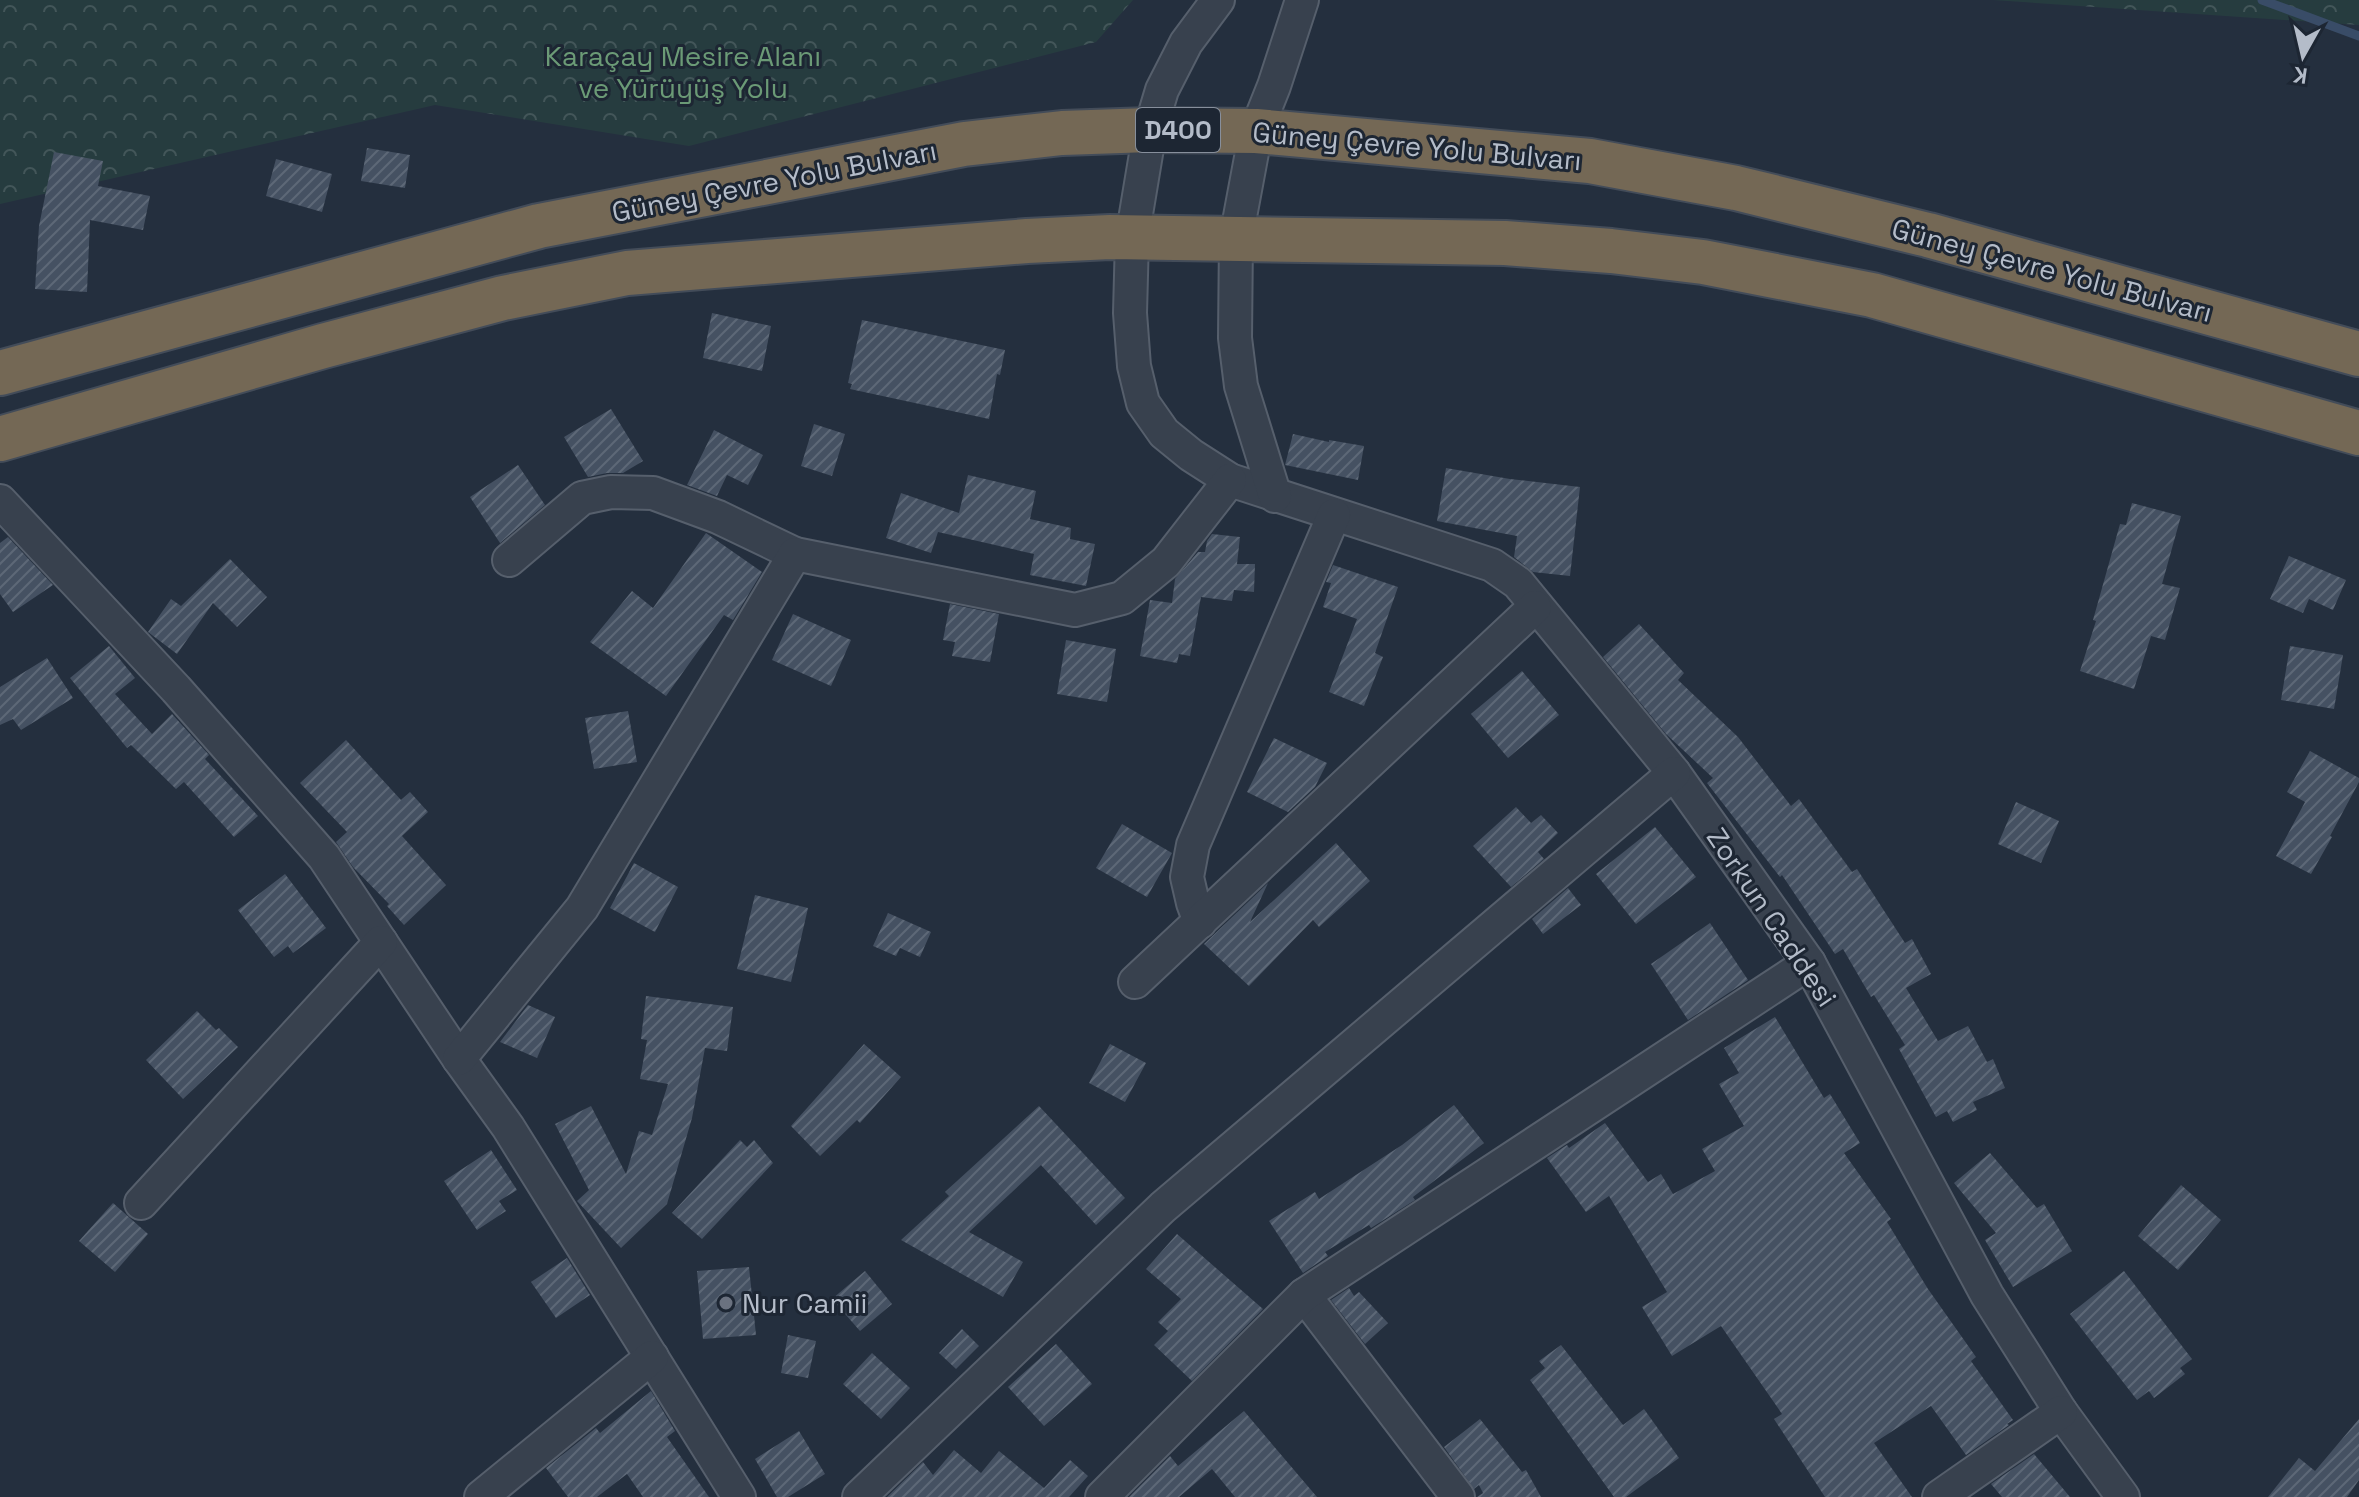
<svg xmlns="http://www.w3.org/2000/svg" width="2359" height="1497" font-family="'Space Grotesk',sans-serif">
<defs>
<pattern id="park-crowns" width="20" height="18" patternUnits="userSpaceOnUse" patternTransform="scale(2)"><rect width="20" height="18" fill="#263c3f"/><path d="M2 6a3 3 0 1 1 6 0M12 15a3 3 0 1 1 6 0" fill="none" stroke="#435659"/></pattern>
<pattern id="building-hatch" width="6" height="6" patternUnits="userSpaceOnUse" patternTransform="scale(2)"><rect width="6" height="6" fill="#455162"/><path d="M-1 1l2-2M0 6l6-6M5 7l2-2" fill="none" stroke="#5d6877"/></pattern>
</defs>
<rect width="100%" height="100%" fill="#242f3e"/>
<!-- park -->
<g fill="url(#park-crowns)">
<path d="M0,0H1133L1096,42L689,146L435,105L0,204Z"/>
<path d="M1993,0H2359V25Z"/>
</g>
<g fill="none" stroke-linecap="round" stroke-linejoin="round">
<!-- stream -->
<path stroke="#394c67" stroke-width="9" d="M2262,0L2359,36"/>
</g>
<!-- building -->
<g fill="url(#building-hatch)">
<path d="M367,148L410,155L405,188L361,181Z"/>
<path d="M54,152L103,161L98,186L150,196L143,230L90,220L87,292L35,289L39,226Z"/>
<path d="M276,159L332,174L322,212L266,196Z"/>
<path d="M712,313L771,326L762,371L703,358Z"/>
<path d="M862,320L1005,350L1000,375L997,374L989,419L850,389L852,384L848,383Z"/>
<path d="M611,409L643,461L623,473H607L588,477L564,437Z"/>
<path d="M814,424L845,434L832,476L801,466Z"/>
<path d="M714,430L763,455L748,485L727,475L717,496L687,485Z"/>
<path d="M1293,434L1329,442V440L1364,446L1358,480L1285,465Z"/>
<path d="M518,465L545,505L500,543L470,497Z"/>
<path d="M1446,468L1510,479L1580,487L1570,576L1533,572L1514,557L1517,536L1437,521Z"/>
<path d="M968,475L1036,491L1030,519L1071,528L1070,539L1095,544L1086,586L1030,575L1034,554L938,532L931,553L886,538L901,493L959,513Z"/>
<path d="M2132,503L2181,516L2162,584L2180,588L2165,640L2151,636L2134,689L2080,671L2096,621L2093,620L2120,524L2126,525Z"/>
<path d="M706,533L762,572L733,620L724,615L666,696L590,642L632,591L653,608Z"/>
<path d="M1212,534L1240,537L1237,564H1255L1254,592L1234,590L1232,601L1201,597L1190,656L1179,654L1177,663L1140,656L1150,600L1172,603L1175,579L1198,552H1205L1207,541Z"/>
<path d="M8,537L53,585L13,612L0,594V543Z"/>
<path d="M2289,556L2346,580L2333,610L2309,599L2303,613L2270,599Z"/>
<path d="M230,559L267,597L237,627L213,603L177,654L148,632L171,599L181,606Z"/>
<path d="M1333,565L1398,587L1375,653L1383,657L1364,706L1329,692L1357,619L1323,607L1331,583L1326,582Z"/>
<path d="M950,604L999,614L990,662L952,656L955,642L943,640Z"/>
<path d="M793,614L851,640L831,686L772,660Z"/>
<path d="M1639,624L1684,673L1678,680L1738,737L1791,806L1799,799L1852,872L1857,869L1905,943L1912,939L1931,974L1906,988L1938,1041L1968,1026L1987,1062L1993,1059L2005,1088L1973,1102L1977,1110L1953,1122L1947,1111L1936,1117L1899,1049L1905,1045L1874,995L1871,997L1843,949L1835,954L1782,875L1780,877L1707,783L1713,778L1666,734L1603,657Z"/>
<path d="M1066,640L1116,649L1107,702L1057,694Z"/>
<path d="M109,646L135,678L115,694L152,734L172,714L209,755L205,759L258,816L234,837L184,782L176,789L131,745L127,748L70,678Z"/>
<path d="M2290,646L2343,655L2334,709L2281,700Z"/>
<path d="M47,658L73,698L21,730L13,719L0,725V687Z"/>
<path d="M1522,671L1559,715L1508,758L1471,714Z"/>
<path d="M628,711L637,762L594,769L585,718Z"/>
<path d="M1274,738L1327,763L1315,787L1288,812L1247,792Z"/>
<path d="M346,740L401,800L410,792L428,812L402,836L446,885L404,925L387,906L389,904L353,867L336,842L347,832L300,783Z"/>
<path d="M2310,751L2359,778V782L2330,836L2332,837L2311,874L2276,856L2305,802L2287,792Z"/>
<path d="M2016,802L2059,821L2041,863L1998,844Z"/>
<path d="M1516,807L1531,823L1541,815L1558,833L1538,852L1544,859L1511,887L1473,846Z"/>
<path d="M1122,824L1172,853L1147,897L1096,868Z"/>
<path d="M1655,827L1696,877L1636,924L1596,874Z"/>
<path d="M1336,843L1370,881L1319,927L1313,920L1249,986L1204,944L1268,883L1250,922Z"/>
<path d="M634,863L678,887L655,932L610,908Z"/>
<path d="M285,874L326,928L293,953L288,946L274,957L238,910Z"/>
<path d="M1568,888L1581,905L1543,934L1532,919Z"/>
<path d="M755,895L808,908L791,982L737,969Z"/>
<path d="M888,913L931,932L920,957L900,948L896,956L873,946Z"/>
<path d="M1710,923L1748,980L1688,1020L1651,964Z"/>
<path d="M646,996L733,1007L727,1051L705,1048L692,1118L667,1204L621,1248L577,1201L589,1190L555,1124L591,1106L626,1174L639,1131L652,1135L668,1084L640,1079L647,1040L641,1039Z"/>
<path d="M528,1005L555,1017L537,1058L500,1042Z"/>
<path d="M197,1011L216,1030L219,1028L238,1047L183,1099L146,1060Z"/>
<path d="M1775,1017L1824,1098L1830,1094L1860,1143L1844,1153L1891,1219L1887,1222L1928,1289L1976,1357L1971,1361L2013,1420L2007,1424L2009,1425L1966,1455L1931,1406L1874,1443L1912,1497H1825L1774,1419L1782,1414L1721,1326L1672,1356L1642,1307L1667,1292L1609,1196L1586,1212L1547,1158L1567,1145L1569,1148L1605,1123L1648,1182L1661,1174L1673,1194L1715,1171L1702,1149L1744,1126L1719,1084L1739,1073L1724,1048Z"/>
<path d="M864,1044L901,1077L860,1123L857,1120L820,1156L791,1126Z"/>
<path d="M1110,1044L1146,1063L1125,1102L1089,1083Z"/>
<path d="M1454,1105L1484,1143L1413,1197L1415,1200L1371,1228L1369,1225L1325,1252L1328,1256L1303,1273L1269,1221L1315,1192L1319,1199L1402,1145Z"/>
<path d="M1039,1106L1125,1198L1096,1225L1041,1165L969,1232L1023,1262L1003,1297L901,1240L949,1196L945,1192Z"/>
<path d="M740,1140L747,1147L754,1140L773,1163L702,1239L672,1213Z"/>
<path d="M491,1150L517,1190L499,1201L506,1211L477,1230L444,1181Z"/>
<path d="M1990,1153L2037,1208L2044,1204L2072,1251L2013,1287L1985,1240L1996,1233L1954,1183Z"/>
<path d="M2181,1185L2221,1220L2178,1270L2138,1236Z"/>
<path d="M113,1203L148,1234L115,1272L79,1241Z"/>
<path d="M1177,1234L1263,1309L1192,1381L1154,1345L1168,1331L1158,1322L1181,1299L1146,1269Z"/>
<path d="M567,1258L590,1295L556,1318L531,1282Z"/>
<path d="M749,1267L756,1335L703,1339L697,1271Z"/>
<path d="M865,1271L892,1304L860,1331L832,1299Z"/>
<path d="M2124,1271L2192,1359L2180,1368L2185,1374L2154,1398L2149,1391L2137,1400L2070,1314Z"/>
<path d="M1349,1288L1354,1296L1359,1292L1388,1323L1365,1344L1331,1300Z"/>
<path d="M962,1329L979,1346L956,1369L939,1353Z"/>
<path d="M788,1335L816,1341L808,1378L781,1373Z"/>
<path d="M1056,1344L1092,1384L1044,1426L1008,1387Z"/>
<path d="M1561,1345L1623,1425L1644,1409L1679,1458L1626,1497H1614L1530,1380L1545,1368L1539,1361Z"/>
<path d="M872,1353L910,1388L881,1419L843,1384Z"/>
<path d="M651,1391L675,1431L667,1437L709,1497H643L627,1474L597,1497H568L546,1468L596,1428L600,1433Z"/>
<path d="M1244,1411L1317,1497H1235L1212,1469L1179,1497H1129L1170,1456L1178,1466Z"/>
<path d="M1480,1419L1522,1472L1526,1470L1541,1497H1477L1483,1493L1479,1485L1474,1489L1444,1447Z"/>
<path d="M2359,1419V1480L2347,1497H2268L2299,1458L2315,1471Z"/>
<path d="M799,1431L825,1474L788,1497H777L755,1459Z"/>
<path d="M954,1450L981,1473L999,1451L1044,1488L1070,1460L1088,1476L1069,1497H887L923,1462L933,1475Z"/>
<path d="M2034,1454L2070,1497H2002L1991,1484Z"/>
</g>
<g fill="none" stroke-linecap="round" stroke-linejoin="round">
<!-- minor casing -->
<g stroke="#565f6c" stroke-width="36">
<g id="minor">
<path d="M1218,0L1186,43L1162,90L1150,130L1132,238L1130,313L1134,366L1143,403L1164,433L1191,455L1230,480L1492,565L1518,583L1674,773L1809,963L1987,1295L2061,1412L2123,1497"/>
<path d="M1275,496L1241,386L1235,338L1236,238L1256,131L1274,86L1302,0"/>
<path d="M0,501L176,689L324,857L459,1059L508,1127L739,1497"/>
<path d="M509,560L582,498L611,492L653,493L718,517L795,554"/>
<path d="M1200,922L1193,903L1187,877L1193,845L1334,515"/>
<path d="M1135,982L1535,607"/>
<path d="M459,1059L582,908L795,554L1075,610L1122,598L1166,562L1230,480"/>
<path d="M141,1203L381,942"/>
<path d="M1304,1295L1458,1497"/>
<path d="M481,1497L652,1357"/>
<path d="M859,1497L1163,1207L1674,773"/>
<path d="M1102,1497L1304,1295L1809,963"/>
<path d="M1939,1497L2061,1412"/>
</g>
</g>
<!-- highway casing -->
<g stroke="#434c59" stroke-width="48">
<g id="highway">
<path d="M0,373L539,226L964,144L1062,133L1150,130L1256,131L1590,161L1736,188L1928,235L2359,354"/>
<path d="M0,439L323,346L503,298L627,273L1027,241L1110,237L1505,243L1611,251L1703,262L1872,295L2359,433"/>
</g>
</g>
<!-- minor -->
<use href="#minor" stroke="#38414e" stroke-width="32"/>
<!-- highway -->
<use href="#highway" stroke="#746855" stroke-width="44"/>
</g>
<!-- markers -->
<circle fill="#6b7280" stroke="#1d2633" stroke-width="3" cx="726" cy="1303" r="8"/>
<g text-anchor="middle" dominant-baseline="central" stroke-width="6" stroke-linejoin="round" paint-order="stroke">
<!-- shield labels -->
<rect fill="#1d2633" stroke="#878f9c" stroke-width="2" x="1136" y="108" width="84" height="44" rx="6"/>
<g font-size="26" font-weight="bold" fill="#b4bcc9">
<text x="1178" y="130">D400</text>
</g>
<!-- park labels -->
<g font-size="28" fill="#6b9a76" stroke="#1d2633">
<text x="683" y="56">Karaçay Mesire Alanı<tspan x="683" dy="32">ve Yürüyüş Yolu</tspan></text>
</g>
<!-- street labels -->
<g font-size="28" fill="#b4bcc9" stroke="#1d2633">
<text transform="translate(1417 146) rotate(5)">Güney Çevre Yolu Bulvarı</text>
<text transform="translate(774 181) rotate(-11)">Güney Çevre Yolu Bulvarı</text>
<text transform="translate(2052 270) rotate(15)">Güney Çevre Yolu Bulvarı</text>
<text transform="translate(1772 917) rotate(56)">Zorkun Caddesi</text>
</g>
<!-- poi labels -->
<g font-size="28" fill="#b4bcc9" stroke="#1d2633" text-anchor="start">
<text x="742" y="1303">Nur Camii</text>
</g>
</g>
<!-- north arrow -->
<g transform="translate(2303 56) rotate(188)" stroke="#1d2633" stroke-width="6" paint-order="stroke">
<path d="M0-6L14 30L0 20L-14 30Z" fill="#b4bcc9"/>
<text y="-12" font-size="22" font-weight="bold" text-anchor="middle" fill="#b4bcc9">K</text>
</g>
</svg>
